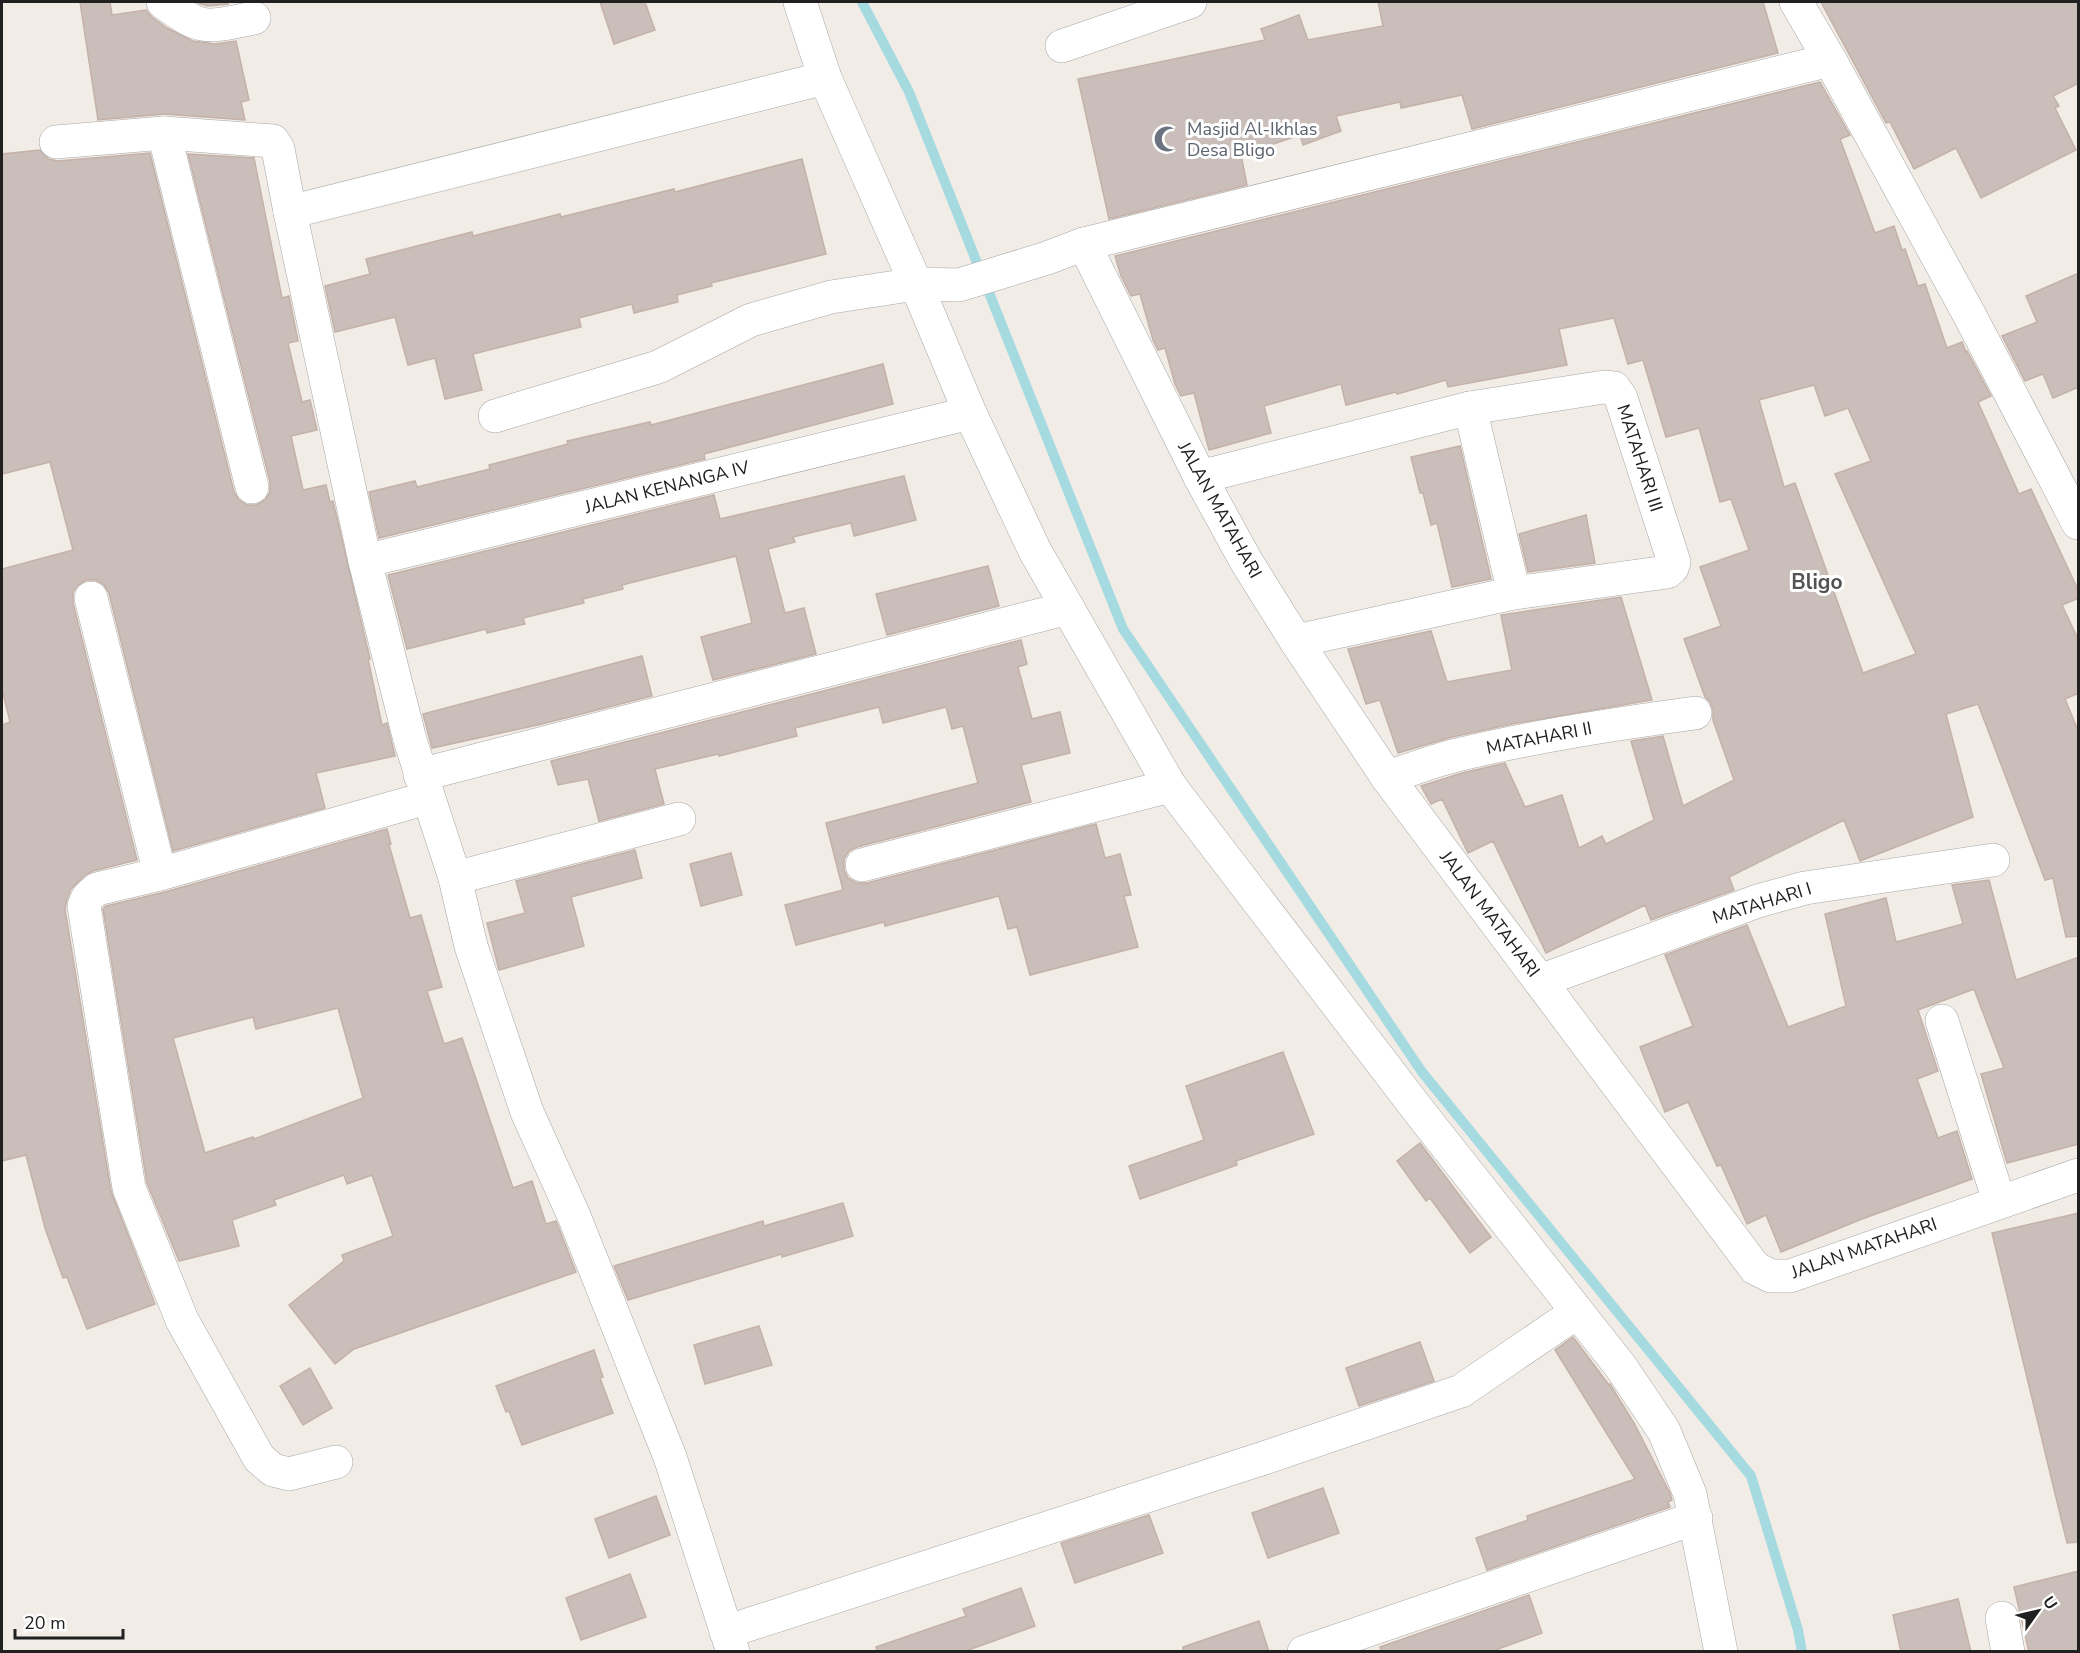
<svg xmlns="http://www.w3.org/2000/svg" width="2080" height="1653" font-family="'Nunito Sans',sans-serif">
<rect width="100%" height="100%" fill="#f1ece6"/>
<g fill="none" stroke-linecap="round" stroke-linejoin="round">
<!-- stream -->
<path stroke="#a5dae1" stroke-width="10" d="M862,2L909,92L1123,629L1422,1072L1751,1476L1798,1630L1802,1652"/>
</g>
<!-- building -->
<g fill="#c9beb9" stroke="#c4b1a8" stroke-width="1.5" fill-rule="evenodd">
<path d="M80,2H110L112,15L146,10L152,17L167,28L193,41L215,44L236,41L249,100L241,102L245,120L165,114L98,120Z"/>
<path d="M206,2H228V4L208,6L198,3Z"/>
<path d="M600,2H645L655,30L614,44Z"/>
<path d="M1378,2H1763L1778,53L1472,129L1462,95L1401,108L1400,102L1336,116L1341,131L1303,145L1300,135L1241,155L1247,185L1109,219L1078,79L1265,40L1261,29L1299,15L1308,40L1383,26Z"/>
<path d="M1821,2H2079V83L2053,96L2059,106L2055,108L2076,150L1981,198L1956,148L1914,169L1890,122L1886,123Z"/>
<path d="M1820,82L1850,135L1840,139L1875,233L1894,226L1902,250L1905,249L1918,286L1925,284L1947,348L1962,342L1966,352L1967,351L1991,396L1978,402L2019,494L2031,489L2079,592V598L2062,605L2079,641V693L2065,699L2079,733V936L2066,937L2053,878L2045,880L1978,704L1946,714L1973,817L1860,861L1844,820L1729,877L1734,890L1651,920L1645,905L1546,953L1493,841L1468,853L1442,799L1431,804L1421,786L1462,773L1505,763L1525,807L1562,795L1579,848L1602,836L1606,844L1654,820L1631,741L1663,736L1683,806L1734,780L1713,720V710L1710,702L1705,697L1684,639L1721,626L1700,567L1749,550L1731,499L1720,502L1699,428L1666,437L1643,360L1628,364L1614,318L1559,329L1567,365L1448,387L1446,380L1397,394L1396,392L1346,405L1341,384L1264,406L1271,433L1209,450L1194,393L1181,396L1175,384L1165,348L1158,350L1153,340L1140,294L1131,296L1121,276L1115,256ZM1814,385L1825,416L1848,408L1871,461L1835,474L1916,654L1863,673L1795,483L1784,487L1759,400Z"/>
<path d="M40,150L48,159L58,161L150,153L234,492L239,500L247,505H256L265,500L270,492V482L188,154L254,158L282,298L289,296L298,341L288,343L302,402L310,400L317,430L291,436L303,490L326,485L330,502L333,501L370,659H368L382,725L387,723L395,756L316,773L325,808L173,851L109,593L104,585L96,580H86L78,585L73,592V603L137,860L93,871L85,875L71,889L67,899L65,909L111,1191L155,1304L87,1329L67,1277L63,1278L45,1228L26,1155L2,1161V725L10,722L2,689V569L73,550L50,462L2,474V154Z"/>
<path d="M802,159L826,254L711,283L712,286L677,295L678,302L634,313L632,304L579,318L581,327L473,354L482,390L445,399L435,358L408,365L395,317L335,332L325,286L370,274L366,259L472,232L473,236L560,214L561,217L674,189L675,192Z"/>
<path d="M2079,273V387L2053,398L2043,374L2025,381L2002,336L2037,322L2026,296Z"/>
<path d="M883,364L893,404L704,454L705,459L379,538L369,492L415,481L417,487L490,469L489,465L568,444L567,441L650,422L651,425Z"/>
<path d="M1460,446L1491,579L1452,587L1437,523L1431,525L1423,493H1420L1411,457Z"/>
<path d="M904,476L916,520L854,536L851,523L793,537L795,542L768,549L785,613L804,608L816,654L713,680L701,637L752,623L736,556L622,585L623,589L583,599L584,603L523,618L525,624L487,633L486,629L407,649L388,575L714,495L720,519Z"/>
<path d="M1586,515L1595,563L1528,572L1519,534Z"/>
<path d="M988,566L999,606L887,635L876,594Z"/>
<path d="M1621,597L1652,700L1512,724L1452,737L1398,753L1380,700L1366,704L1348,649L1431,631L1447,682L1512,670L1501,615Z"/>
<path d="M1021,640L1027,664L1018,667L1032,719L1060,712L1070,753L1021,765L1031,802L857,847L849,851L844,859V870L848,878L856,883H867L1096,824L1105,858L1120,854L1131,895L1124,896L1138,947L1030,975L1017,927L1008,929L999,896L885,926L884,922L796,945L785,905L843,890L826,823L978,783L963,726L952,729L946,707L883,723L879,707L795,728L797,736L719,756L718,754L655,769L664,804L599,821L588,779L558,785L551,761Z"/>
<path d="M642,656L652,696L542,724L432,748L423,714Z"/>
<path d="M387,829L391,844L389,845L410,918L421,915L442,987L427,991L444,1044L462,1038L513,1188L532,1181L546,1224L556,1221L576,1272L354,1349L335,1364L289,1305L344,1261L342,1255L393,1236L372,1175L347,1184L344,1175L274,1200L276,1205L232,1220L239,1246L179,1261L147,1183L103,909L106,906L165,892ZM338,1008L363,1098L254,1139L253,1137L205,1153L173,1038L253,1017L256,1029Z"/>
<path d="M635,850L642,878L571,897L584,946L499,970L487,923L525,913L516,881Z"/>
<path d="M731,853L742,895L701,906L690,864Z"/>
<path d="M1989,880L2016,980L2079,957V1144L2007,1163L1981,1074L2004,1068L1974,989L1918,1010L1938,1071L1917,1079L1938,1138L1957,1131L1972,1179L1862,1219L1781,1252L1766,1215L1747,1224L1721,1165L1717,1166L1688,1102L1665,1112L1640,1047L1693,1026L1665,955L1747,925L1788,1027L1846,1006L1825,914L1886,898L1896,942L1963,924L1952,885Z"/>
<path d="M1283,1052L1314,1134L1236,1161L1237,1165L1140,1199L1129,1166L1204,1140L1186,1086Z"/>
<path d="M1420,1143L1491,1237L1470,1253L1430,1198L1426,1201L1397,1161Z"/>
<path d="M843,1203L853,1236L782,1257V1254L628,1300L614,1266L763,1221L764,1226Z"/>
<path d="M2079,1213V1542L2067,1543L1992,1233Z"/>
<path d="M759,1326L772,1365L705,1384L694,1345Z"/>
<path d="M1573,1337L1609,1385L1610,1384L1634,1423L1670,1493L1672,1500L1668,1502L1670,1507L1487,1570L1476,1538L1528,1520L1527,1516L1635,1479L1555,1350Z"/>
<path d="M1420,1342L1434,1381L1359,1406L1346,1368Z"/>
<path d="M594,1350L603,1377L600,1378L613,1413L522,1445L509,1411L506,1412L496,1386Z"/>
<path d="M310,1368L332,1408L303,1425L280,1386Z"/>
<path d="M1323,1488L1339,1533L1268,1558L1252,1513Z"/>
<path d="M656,1496L670,1535L609,1558L595,1519Z"/>
<path d="M1149,1515L1163,1553L1075,1583L1061,1543Z"/>
<path d="M2079,1571V1652H2029L2014,1587Z"/>
<path d="M630,1574L646,1617L581,1640L566,1598Z"/>
<path d="M1021,1588L1035,1626L963,1652H877L876,1647L966,1616L963,1609Z"/>
<path d="M1529,1595L1542,1633L1490,1652H1381L1380,1647Z"/>
<path d="M1958,1599L1971,1652H1901L1893,1615Z"/>
<path d="M1259,1621L1269,1652H1183V1647Z"/>
</g>
<g fill="none" stroke-linecap="round" stroke-linejoin="round">
<!-- minor casing -->
<g stroke="#a7a7a7" stroke-width="34">
<g id="minor">
<path d="M163,2C203,32 207,27 254,18"/>
<path d="M800,2L825,78L916,284L959,285L1047,258L1084,244L1830,60"/>
<path d="M1796,2L1830,60L1970,316L2078,523"/>
<path d="M1062,46L1190,2"/>
<path d="M56,142L164,133"/>
<path d="M1084,244L1200,477L1246,561L1296,641L1387,777L1755,1268L1771,1276H1790L2078,1175"/>
<path d="M1470,408L1514,593"/>
<path d="M495,416L658,367L751,320L831,297L916,284L970,413L1035,551L1170,786L1422,1115L1621,1367L1664,1431L1690,1494L1721,1652"/>
<path d="M1200,477L1470,408L1604,387L1614,388L1621,398L1674,562L1672,568L1667,572L1514,593L1296,641"/>
<path d="M252,487L164,133L273,141L278,149L290,212"/>
<path d="M365,561L970,413"/>
<path d="M91,598L160,874L427,798"/>
<path d="M420,775L1068,608"/>
<path d="M1387,777C1410,770 1433,761 1457,755C1535,736 1615,724 1695,713"/>
<path d="M862,865L1170,786"/>
<path d="M160,874L97,889L88,897L84,906L129,1188L182,1320L259,1458L273,1470L289,1474L336,1462"/>
<path d="M455,878L679,819"/>
<path d="M1540,981L1758,901L1805,888L1993,860"/>
<path d="M1942,1021L1999,1201"/>
<path d="M2002,1618L2008,1652"/>
<path d="M726,1632L1264,1458L1461,1391L1577,1312"/>
<path d="M733,1652L670,1457L574,1216L527,1112L471,946L455,878L410,740L365,561L290,212L825,78"/>
<path d="M1304,1652L1696,1518"/>
</g>
</g>
<!-- minor -->
<use href="#minor" stroke="#fff" stroke-width="33"/>
</g>
<!-- icons -->
<defs>
<g id="mosque-bare" transform="scale(2.07)"><path d="M3.5-4.9A6 6 0 1 0 3.5 4.9A5 5 0 1 1 3.5-4.9Z" fill="#6b7280" stroke="#fff" stroke-width="2.5" paint-order="stroke"/></g>
</defs>
<g fill-rule="evenodd">
<use href="#mosque-bare" x="1167" y="139"/>
</g>
<g text-anchor="middle" dominant-baseline="central" stroke-width="6" stroke-linejoin="round" paint-order="stroke">
<!-- worship labels -->
<g font-size="18" fill="#5b616d" stroke="#fff" text-anchor="start">
<text x="1187" y="129">Masjid Al-Ikhlas<tspan x="1187" dy="21">Desa Bligo</tspan></text>
</g>
<!-- street labels -->
<g font-size="18" fill="#202020" stroke="#fff">
<text transform="translate(1640 458) rotate(72)">MATAHARI III</text>
<text transform="translate(667 487) rotate(-14)">JALAN KENANGA IV</text>
<text transform="translate(1220 510) rotate(61)">JALAN MATAHARI</text>
<text transform="translate(1539 738) rotate(-11)">MATAHARI II</text>
<text transform="translate(1762 903) rotate(-17)">MATAHARI I</text>
<text transform="translate(1490 914) rotate(53)">JALAN MATAHARI</text>
<text transform="translate(1864 1248) rotate(-19)">JALAN MATAHARI</text>
</g>
<!-- quarter labels -->
<g font-size="21" font-weight="bold" fill="#535353" stroke="#fff">
<text x="1817" y="582">Bligo</text>
</g>
</g>
<!-- border -->
<rect width="2080" height="1653" fill="none" stroke="#202020" stroke-width="6"/>
<!-- north arrow -->
<g transform="translate(2038 1611) rotate(56)" stroke="#ffffff" stroke-width="4.5" paint-order="stroke">
<path d="M0-4.5L10 22L0 15L-10 22Z" fill="#202020"/>
<text y="-9" font-size="16" font-weight="bold" text-anchor="middle" fill="#202020">U</text>
</g>
<!-- scale -->
<path d="M15 1629v9h108v-9" fill="none" stroke="#202020" stroke-width="3"/>
<text x="24" y="1629" font-size="18" fill="#202020" stroke="#ffffff" stroke-width="4.5" paint-order="stroke">20 m</text>
</svg>
